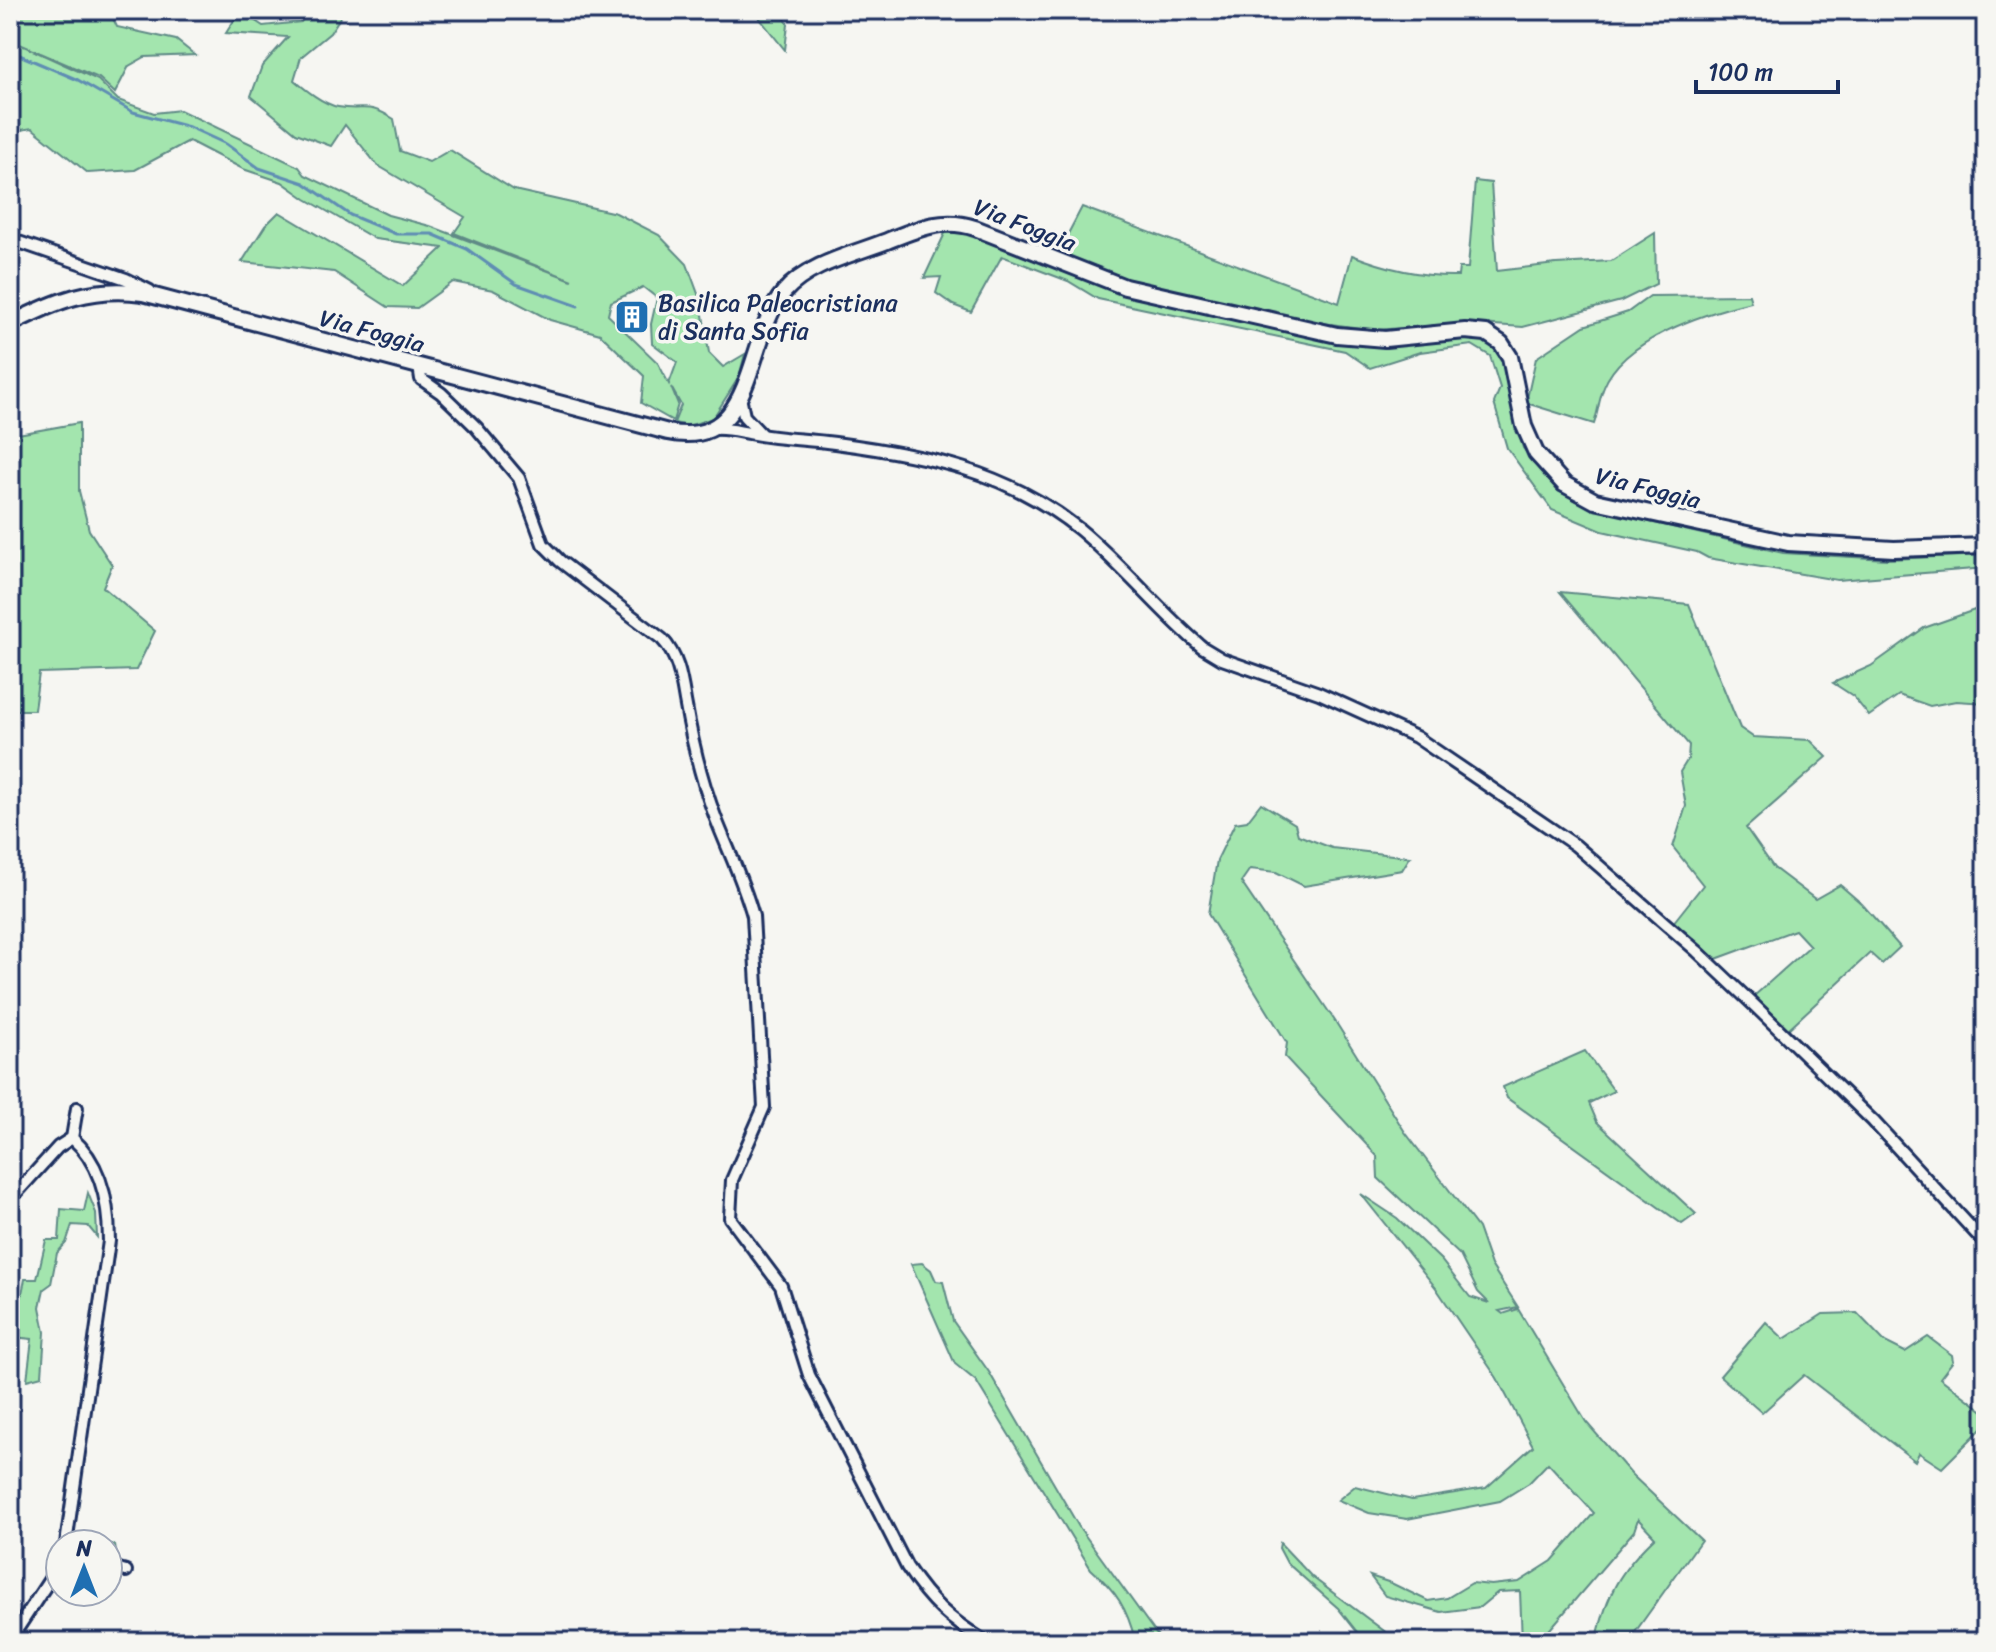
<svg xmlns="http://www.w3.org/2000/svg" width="1996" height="1652" font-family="Sriracha,sans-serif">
<rect width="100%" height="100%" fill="#f6f6f2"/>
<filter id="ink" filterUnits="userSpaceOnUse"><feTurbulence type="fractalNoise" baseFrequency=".0125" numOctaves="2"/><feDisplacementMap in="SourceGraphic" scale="16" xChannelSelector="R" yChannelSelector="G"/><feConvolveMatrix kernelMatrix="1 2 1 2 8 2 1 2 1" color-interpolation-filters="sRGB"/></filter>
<g filter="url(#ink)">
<!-- green -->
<g fill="#a3e5ae" stroke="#5f8a86" stroke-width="2" fill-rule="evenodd">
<path d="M10,10H112L110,12L117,27L176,40L195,55L145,57L129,66L115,93L99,78L15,42L98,80L118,100L154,113L180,110L299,167L305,175L388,215L430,226L572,280L454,233L465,217L377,165L345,125L331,146L296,133L251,96L262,66L288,37L226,33L240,11L263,26L301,22L309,10H345L330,33L301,57L294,80C306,90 323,104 338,107C366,112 365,101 394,119L400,151L429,162L450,150L514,190L616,213L659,235L687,264L701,302L709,353L723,367L745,354L739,377L713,418L688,426L674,423L681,405L671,387L678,404L673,421L641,403L644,376L600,334L550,320L493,290L453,282L417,308L388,307L334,272L242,262L265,226L279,212L403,286L443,248L375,239L306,199L282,182L243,169L189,141L135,170L88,173L32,128L10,132ZM643,287L657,298L651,324L652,343L677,362L669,384L658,363L608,315L611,302Z"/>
<path d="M753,10H780L788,24L785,50Z"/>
<path d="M1475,181L1491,183L1497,271L1556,264L1611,261L1655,233L1656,284L1621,301L1523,327L1465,323L1376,330L1315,322L1129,282L1058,253L1082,207L1339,303L1352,255C1387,269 1420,277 1458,276L1459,268H1468Z"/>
<path d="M947,229L981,236L1132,296L1298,334L1358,345L1470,339L1487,342L1500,353L1523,448L1558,491L1591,508L1783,553L1887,559L1986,555V568L1837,580L1708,558L1697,552L1602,531L1552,510L1507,448L1494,403L1500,388L1490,356L1472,345L1420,352L1370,368L1345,351L1098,299L1068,281L1002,256L971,312L953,305L936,293L941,277L924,278Z"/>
<path d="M1749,295L1751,302C1705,313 1623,339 1604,387C1599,399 1598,412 1594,424L1526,403L1536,358L1584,326L1628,312L1650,296Z"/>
<path d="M10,335L18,434L79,423V491L89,530L112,565L103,587L155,631L136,670L39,673L34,710H10Z"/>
<path d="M1560,592L1689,604L1740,728L1753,737L1810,740L1827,757L1746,828L1774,868L1815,899L1840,885L1862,904L1900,947L1882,964L1870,953L1786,1031L1754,996L1810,946L1795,930L1716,959L1673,923L1703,885L1673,847L1686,806L1680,772L1688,759L1689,745Z"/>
<path d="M1986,606V703L1956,701L1930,706L1899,695L1869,716L1853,696L1833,683L1871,666L1924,628Z"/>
<path d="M1261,803L1295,824L1298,835L1332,848L1410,857L1402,870L1304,886L1276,872L1250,869L1241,882L1335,1021L1405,1132L1478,1228L1491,1265L1518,1307L1499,1311L1503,1314L1518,1309L1586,1422L1632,1475L1701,1540L1628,1642H1596C1607,1594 1619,1571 1655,1537L1638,1519L1634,1531L1539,1642H1522L1520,1591L1498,1592L1480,1607L1441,1612L1385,1596L1370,1576L1391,1583L1428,1601L1447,1598L1472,1583L1491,1585L1519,1582L1552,1561L1594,1513L1548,1463L1529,1483L1500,1501L1407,1519L1369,1513L1338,1500L1355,1486L1412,1500L1486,1488L1533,1446L1497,1378L1436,1288L1361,1194L1397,1218L1441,1260L1470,1297L1489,1303L1478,1292L1460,1255L1378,1178L1377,1156L1285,1057L1287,1043L1208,914L1217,860L1235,823L1247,821Z"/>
<path d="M1585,1051L1614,1091L1589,1103L1597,1122L1696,1214L1682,1224L1507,1098L1503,1087Z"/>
<path d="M88,1193L96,1213L97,1237L88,1226L72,1225L66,1243L57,1253L51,1284L44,1289L40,1307L45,1332L42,1376L27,1380L32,1339L13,1337L25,1279H37L46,1240H59L61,1209L84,1211Z"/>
<path d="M922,1263L931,1270L936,1281L943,1282L953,1321L989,1372L1079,1527L1162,1642H1137L1135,1640C1127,1608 1116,1591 1091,1569L976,1381L955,1364L911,1264Z"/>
<path d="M1857,1313L1885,1342L1905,1352L1928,1337L1952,1355L1953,1361L1940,1378L1986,1413V1424L1942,1468L1919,1453L1915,1461L1804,1375L1762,1413L1720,1376L1766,1322L1784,1339L1823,1314Z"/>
<path d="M73,1532L91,1536L92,1541L115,1545L117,1560L108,1558V1544H71Z"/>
<path d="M1280,1543L1312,1577L1387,1633L1417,1642H1365L1338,1608L1287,1563L1279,1548Z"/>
</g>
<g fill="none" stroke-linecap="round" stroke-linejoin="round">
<!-- stream -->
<path stroke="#5e8db3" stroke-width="3" d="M10,51L78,80L133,112L189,127L226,144L259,168L304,183L350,215L396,234H432L467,249L516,284L578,306"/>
<!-- minor casing -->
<g stroke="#1b2f5e" stroke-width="16">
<g id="minor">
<path d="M10,239L126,279L150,291"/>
<path d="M419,366L421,379L441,393L476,427L519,478L543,544L560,561L662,639C678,656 681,677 685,701C692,741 701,780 716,819C729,852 744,883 753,916L764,1107L732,1180L730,1218L781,1286L809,1375L907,1567C931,1603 949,1619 986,1642"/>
<path d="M740,397L744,416L761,434"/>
<path d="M713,429C727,428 737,431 749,433C777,439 807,439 835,443C925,455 1005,470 1079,529C1123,565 1159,611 1202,647L1222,659L1319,693L1416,737L1575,845L1697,951L1756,1007L1873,1121L1986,1244"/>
<path d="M72,1138L77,1108"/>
<path d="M10,1200L58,1147L72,1138"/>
<path d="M66,1544L109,1241C109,1204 101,1163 72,1138"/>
<path d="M108,1566L126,1571"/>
<path d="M10,1640L60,1564"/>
</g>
</g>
<!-- major casing -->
<g stroke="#1b2f5e" stroke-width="20">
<path id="major" d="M10,324C56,301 91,286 143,293L668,432C757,451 745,337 784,292C808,264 854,254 887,241C917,229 943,217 975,228L1125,287L1337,335L1385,339L1465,331L1486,333L1501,343L1510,357L1524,426L1536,453L1564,484L1595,501L1788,543L1894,549L1986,546"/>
</g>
<!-- minor -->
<use href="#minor" stroke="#f6f6f2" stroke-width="10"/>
<!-- major -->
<use href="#major" stroke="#f6f6f2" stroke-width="14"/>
</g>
</g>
<!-- icons -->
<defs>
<g id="building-square" transform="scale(1.8)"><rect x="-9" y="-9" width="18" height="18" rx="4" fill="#1f6fb2" stroke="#f6f6f2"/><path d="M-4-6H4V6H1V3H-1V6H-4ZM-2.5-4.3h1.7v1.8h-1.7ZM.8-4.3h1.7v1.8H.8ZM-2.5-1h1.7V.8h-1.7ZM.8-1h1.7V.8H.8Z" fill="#fff"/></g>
</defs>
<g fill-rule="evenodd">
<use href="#building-square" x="632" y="317"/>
</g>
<g text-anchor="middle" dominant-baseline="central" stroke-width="7" stroke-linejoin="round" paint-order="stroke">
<!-- street labels -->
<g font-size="24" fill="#1b2f5e" stroke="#f6f6f2">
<text transform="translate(1025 225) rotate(21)">Via Foggia</text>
<text transform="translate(372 331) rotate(15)">Via Foggia</text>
<text transform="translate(1648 488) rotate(14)">Via Foggia</text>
</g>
<!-- poi labels -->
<g font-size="24" fill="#1b2f5e" stroke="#f6f6f2" text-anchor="start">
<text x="658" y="303">Basilica Paleocristiana<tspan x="658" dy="28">di Santa Sofia</tspan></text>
</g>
</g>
<!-- margin -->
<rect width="1996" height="1652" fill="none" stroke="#f6f6f2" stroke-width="40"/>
<rect x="20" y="20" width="1956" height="1612" fill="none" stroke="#1b2f5e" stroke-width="3" filter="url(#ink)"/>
<!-- north arrow -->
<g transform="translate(84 1568)"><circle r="38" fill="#f6f6f2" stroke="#9ea6b7" stroke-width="2"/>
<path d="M0-6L14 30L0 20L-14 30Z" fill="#1f6fb2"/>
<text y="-12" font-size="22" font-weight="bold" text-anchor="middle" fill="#1b2f5e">N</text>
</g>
<!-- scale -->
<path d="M1696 80v12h142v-12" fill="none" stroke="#1b2f5e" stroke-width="4"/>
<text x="1708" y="80" font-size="24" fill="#1b2f5e" stroke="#f6f6f2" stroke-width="6" paint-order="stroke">100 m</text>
</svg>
